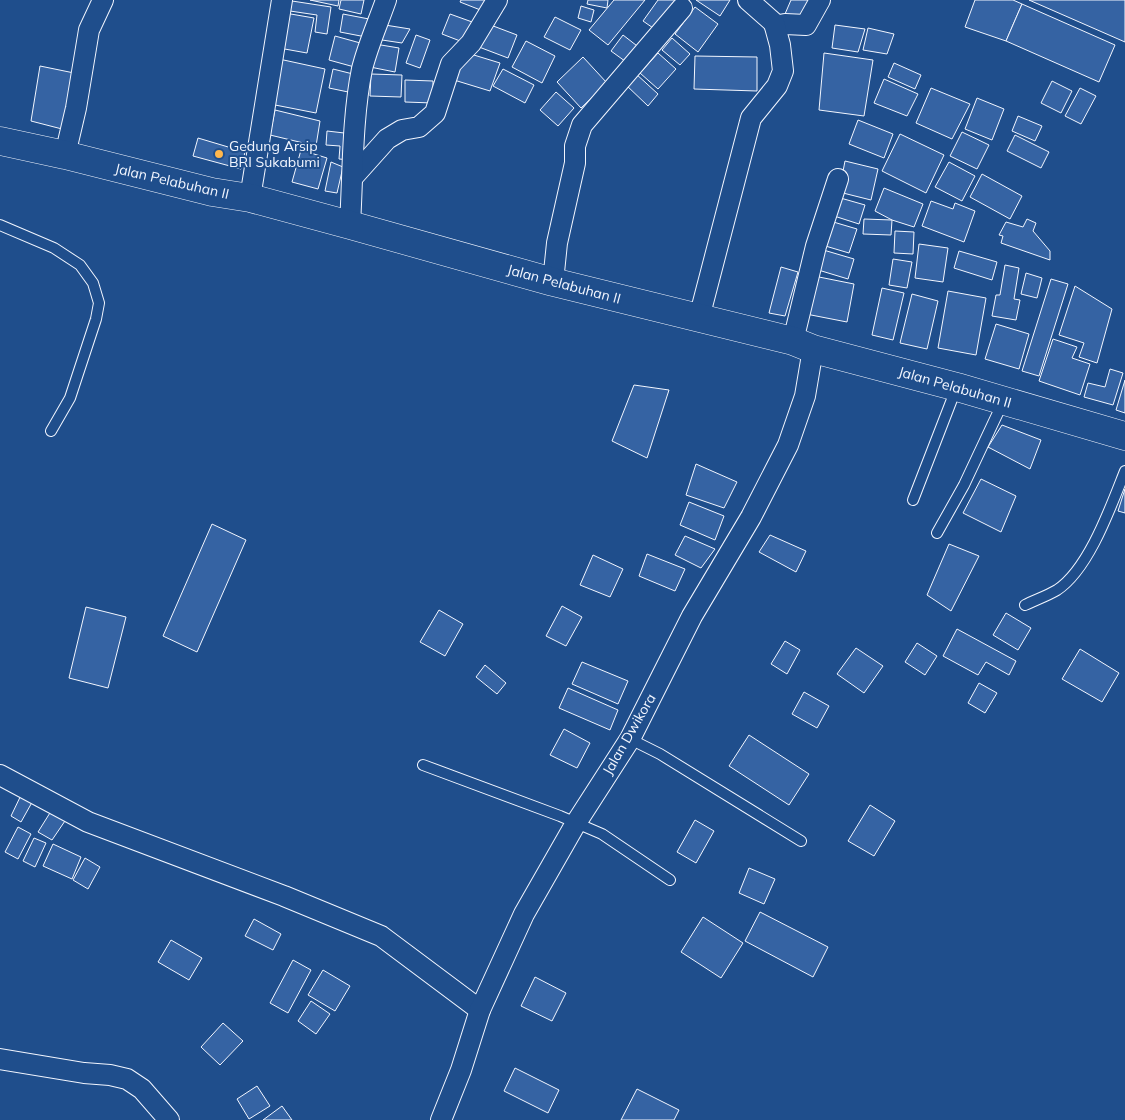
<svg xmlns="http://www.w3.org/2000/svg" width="1125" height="1120" font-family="Mulish,sans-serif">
<rect width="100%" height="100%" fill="#1f4e8c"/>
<!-- building -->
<g fill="#3563a3" stroke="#f2f6ff">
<path d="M310,0H339L338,6Z"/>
<path d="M341,0H364L361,14L339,9Z"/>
<path d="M461,0H487L483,11L460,2Z"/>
<path d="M588,0H608L607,8L587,4Z"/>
<path d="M614,0H645L608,45L589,30Z"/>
<path d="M658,0H678L656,30L643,21Z"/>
<path d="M696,0H730L720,16Z"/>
<path d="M791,0H814L803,23L785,14Z"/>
<path d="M975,0H1013L1022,4L1006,41L965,27Z"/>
<path d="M1029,0H1125V42Z"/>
<path d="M292,1L331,7L327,34L315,32L317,15L290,11Z"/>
<path d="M1022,4L1115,45L1099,82L1006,41Z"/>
<path d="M581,6L594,10L591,22L578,18Z"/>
<path d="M695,7L718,24L698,52L675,34Z"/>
<path d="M285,13L314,18L307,53L279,48Z"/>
<path d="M343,14L369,19L366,37L340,32Z"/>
<path d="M450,14L475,23L468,44L442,34Z"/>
<path d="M555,17L581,30L570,50L544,37Z"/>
<path d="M488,24L517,35L508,58L479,47Z"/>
<path d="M385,25L410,29L402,43L382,40Z"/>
<path d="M835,25L865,29L858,52L832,48Z"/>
<path d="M868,28L894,34L887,54L863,50Z"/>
<path d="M416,35L430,40L420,68L406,63Z"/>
<path d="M623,35L641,49L629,64L611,51Z"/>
<path d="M335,36L364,44L358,68L329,60Z"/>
<path d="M672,38L690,54L680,65L662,50Z"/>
<path d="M526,41L555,56L542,83L512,67Z"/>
<path d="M375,44L399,48L395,72L370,67Z"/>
<path d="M464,52L500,63L490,91L454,80Z"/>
<path d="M658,53L676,69L658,89L640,73Z"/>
<path d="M824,53L873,60L864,116L819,110Z"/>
<path d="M695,56L757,57V91L694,89Z"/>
<path d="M583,57L607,83L581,108L557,82Z"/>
<path d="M279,59L325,69L316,113L270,104Z"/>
<path d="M894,63L921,75L915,89L888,77Z"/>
<path d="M40,66L79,74L62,129L31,121Z"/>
<path d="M333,69L357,75L353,93L329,88Z"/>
<path d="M503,69L534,85L525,103L493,86Z"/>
<path d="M635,73L658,94L648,106L625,84Z"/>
<path d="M371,74L402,75L401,97L370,96Z"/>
<path d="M884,79L918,94L907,116L874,103Z"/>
<path d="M405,80L433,81V103L405,102Z"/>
<path d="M1052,81L1072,91L1061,113L1041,103Z"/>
<path d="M931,88L970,104L952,139L916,123Z"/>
<path d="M1080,88L1096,96L1081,124L1065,116Z"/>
<path d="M556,92L574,108L558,126L540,110Z"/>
<path d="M977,98L1004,109L992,140L965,129Z"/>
<path d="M275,110L320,121L316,146L270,135Z"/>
<path d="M1018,116L1042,126L1035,141L1012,131Z"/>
<path d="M858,120L893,134L884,158L849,144Z"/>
<path d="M327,131L353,134L351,160L339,159L340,146L326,145Z"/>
<path d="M962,132L989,145L977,169L950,156Z"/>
<path d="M900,134L944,155L926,193L882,171Z"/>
<path d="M1015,135L1049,152L1041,168L1007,151Z"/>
<path d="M198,138L245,152L241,169L193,156Z"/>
<path d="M301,150L327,158L318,189L292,182Z"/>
<path d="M845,161L878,169L871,200L839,192Z"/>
<path d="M331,162L343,167L337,193L325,191Z"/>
<path d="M949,162L975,176L962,201L935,187Z"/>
<path d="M982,174L1022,196L1010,219L970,197Z"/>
<path d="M884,188L923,204L914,227L892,220L875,211Z"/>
<path d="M837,197L865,205L859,224L831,215Z"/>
<path d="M931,201L953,209L955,203L975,211L964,242L922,226Z"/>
<path d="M864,219L892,220L891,235L863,234Z"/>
<path d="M1027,219L1036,223L1033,231L1050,251V260L1001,243L1003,236L999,235L1006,222L1023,227Z"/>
<path d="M830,221L857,229L849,253L822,245Z"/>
<path d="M895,231L914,232L913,254L894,253Z"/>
<path d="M919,244L948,248L943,282L915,278Z"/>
<path d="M820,249L854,259L848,279L815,269Z"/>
<path d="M959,251L997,262L992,280L954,268Z"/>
<path d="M893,259L912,262L907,288L889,285Z"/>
<path d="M1005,265L1019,268L1014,299L1020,300L1016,320L992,316L996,295H1000Z"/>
<path d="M781,267L798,272L785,316L769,313Z"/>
<path d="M1026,273L1042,278L1037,298L1021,294Z"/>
<path d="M814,276L854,284L847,322L806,314Z"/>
<path d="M1051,279L1068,284L1039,376L1022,371Z"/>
<path d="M1075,286L1112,309L1097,363L1079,357L1084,343L1059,335Z"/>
<path d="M882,288L904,293L893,340L872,335Z"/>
<path d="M948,291L986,298L976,355L938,348Z"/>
<path d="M912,294L938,301L927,349L900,343Z"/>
<path d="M996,324L1029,334L1019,369L985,359Z"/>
<path d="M1053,339L1077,347L1072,358L1090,364L1080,395L1039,381Z"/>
<path d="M1110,369L1123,373L1113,405L1084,397L1088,383L1105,387Z"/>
<path d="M1125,380V413L1116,410Z"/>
<path d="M634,385L669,390L647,458L612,441Z"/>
<path d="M1002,425L1041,440L1030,469L988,447Z"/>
<path d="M696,464L737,482L724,508L686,495Z"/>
<path d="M981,479L1016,496L1001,532L963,513Z"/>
<path d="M1125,489V513L1118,511Z"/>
<path d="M689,502L724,516L715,540L680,525Z"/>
<path d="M212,524L246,540L197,652L163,636Z"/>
<path d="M770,535L806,551L796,572L759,552Z"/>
<path d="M685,536L715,549L701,568L675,555Z"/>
<path d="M949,544L979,556L951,611L927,595Z"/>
<path d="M647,554L685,569L675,591L639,576Z"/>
<path d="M593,555L623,569L610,597L580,585Z"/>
<path d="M562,606L582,617L566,646L546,636Z"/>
<path d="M86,607L126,617L108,688L69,678Z"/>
<path d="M439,610L463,624L445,656L420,642Z"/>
<path d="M1006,613L1031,628L1018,650L993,635Z"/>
<path d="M957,629L1016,661L1009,675L986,662L978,675L943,656Z"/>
<path d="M785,641L800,650L787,674L771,664Z"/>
<path d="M917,643L937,656L925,675L905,662Z"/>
<path d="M856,648L883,666L864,693L837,674Z"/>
<path d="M1080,649L1119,673L1102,702L1062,679Z"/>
<path d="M582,662L628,681L618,704L572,684Z"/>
<path d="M485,665L506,683L497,694L476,677Z"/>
<path d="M979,683L997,693L985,713L968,703Z"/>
<path d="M568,688L618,710L610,730L559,708Z"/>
<path d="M804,692L829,706L817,728L792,714Z"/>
<path d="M564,729L590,743L577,768L550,755Z"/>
<path d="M749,735L809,774L789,805L729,766Z"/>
<path d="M23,791L35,797L21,822L11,816Z"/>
<path d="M870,805L895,821L874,856L848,841Z"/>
<path d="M53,808L67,818L52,840L38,832Z"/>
<path d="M695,820L714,831L696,863L677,852Z"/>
<path d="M18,827L31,834L18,859L5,852Z"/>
<path d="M34,838L46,843L35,867L23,861Z"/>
<path d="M53,844L81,857L72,879L43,866Z"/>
<path d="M85,858L100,867L88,889L73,880Z"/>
<path d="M749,868L775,879L764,904L739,893Z"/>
<path d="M760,912L828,947L813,977L745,941Z"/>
<path d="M703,917L743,943L721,978L681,952Z"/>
<path d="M254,919L281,934L273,950L245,936Z"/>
<path d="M171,940L202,958L189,980L158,962Z"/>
<path d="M293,960L311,970L288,1013L270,1003Z"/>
<path d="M323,970L350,986L335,1011L308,995Z"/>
<path d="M535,977L566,993L552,1021L521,1006Z"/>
<path d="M311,1001L330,1014L316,1034L298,1021Z"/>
<path d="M223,1023L243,1041L220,1065L201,1047Z"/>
<path d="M515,1068L559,1090L548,1113L504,1091Z"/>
<path d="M257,1086L270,1106L249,1119L237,1099Z"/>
<path d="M637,1089L679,1110L674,1120H621Z"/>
<path d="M282,1106L292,1120H263Z"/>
</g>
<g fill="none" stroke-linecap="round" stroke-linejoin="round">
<!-- lane casing -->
<g stroke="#f2f6ff" stroke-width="12">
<g id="lane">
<path d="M0,225L54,248L80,265L93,283L99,303L96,319L70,398L51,431"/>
<path d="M913,500L956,389"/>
<path d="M937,533L964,485L1003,402"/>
<path d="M1025,605C1035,600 1047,596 1057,590C1089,569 1111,506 1125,471"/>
<path d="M630,739L660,754L801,841"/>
<path d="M423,765L560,816L602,834L670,880"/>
</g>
</g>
<!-- street casing -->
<g stroke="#f2f6ff" stroke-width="22">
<g id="street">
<path d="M775,26L785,24L806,25L820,0"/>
<path d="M65,155L76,108L89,30L103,0"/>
<path d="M353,177L387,139L402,130L419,127L435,113L451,64L471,43L497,0"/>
<path d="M250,198L282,0"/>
<path d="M350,225C353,174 352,118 362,69C368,45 378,23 386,0"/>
<path d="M553,282L557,243L575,163V146L582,125L682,8"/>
<path d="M699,318L751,118L777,86L783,71L780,45L774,23L748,0"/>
<path d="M793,341L816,246L838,179"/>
<path d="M0,775L88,822L284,896L381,936L480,1010"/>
<path d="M0,1059L84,1073L110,1075L127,1079L142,1089L169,1120"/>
<path d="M441,1120L461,1070L480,1010L524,914L576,823L630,739L692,616L751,517L788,445L805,396L813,349"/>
</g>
</g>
<!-- secondary casing -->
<g stroke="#f2f6ff" stroke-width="29">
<path id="secondary" d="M0,141L65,155L212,192L250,198L350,225L553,282L793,341L813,349L957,387L1125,436"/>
</g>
<!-- lane -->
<use href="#lane" stroke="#1f4e8c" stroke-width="10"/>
<!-- street -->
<use href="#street" stroke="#1f4e8c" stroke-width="20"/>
<!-- secondary -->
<use href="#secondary" stroke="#1f4e8c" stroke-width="28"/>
</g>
<!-- markers -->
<circle fill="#ffb74d" stroke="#1f4e8c" stroke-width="2" cx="219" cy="154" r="5"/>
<g text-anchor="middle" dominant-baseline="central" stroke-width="4" stroke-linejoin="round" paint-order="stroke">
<!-- poi labels -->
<g font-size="14" fill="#f2f6ff" stroke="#1f4e8c" text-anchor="start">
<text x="229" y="146">Gedung Arsip<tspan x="229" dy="16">BRI Sukabumi</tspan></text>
</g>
<!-- street labels -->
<g font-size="14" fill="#f2f6ff" stroke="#1f4e8c">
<text transform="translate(172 181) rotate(13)">Jalan Pelabuhan II</text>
<text transform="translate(564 284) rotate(15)">Jalan Pelabuhan II</text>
<text transform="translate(955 387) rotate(16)">Jalan Pelabuhan II</text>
<text transform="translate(629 734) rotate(-60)">Jalan Dwikora</text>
</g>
</g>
</svg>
